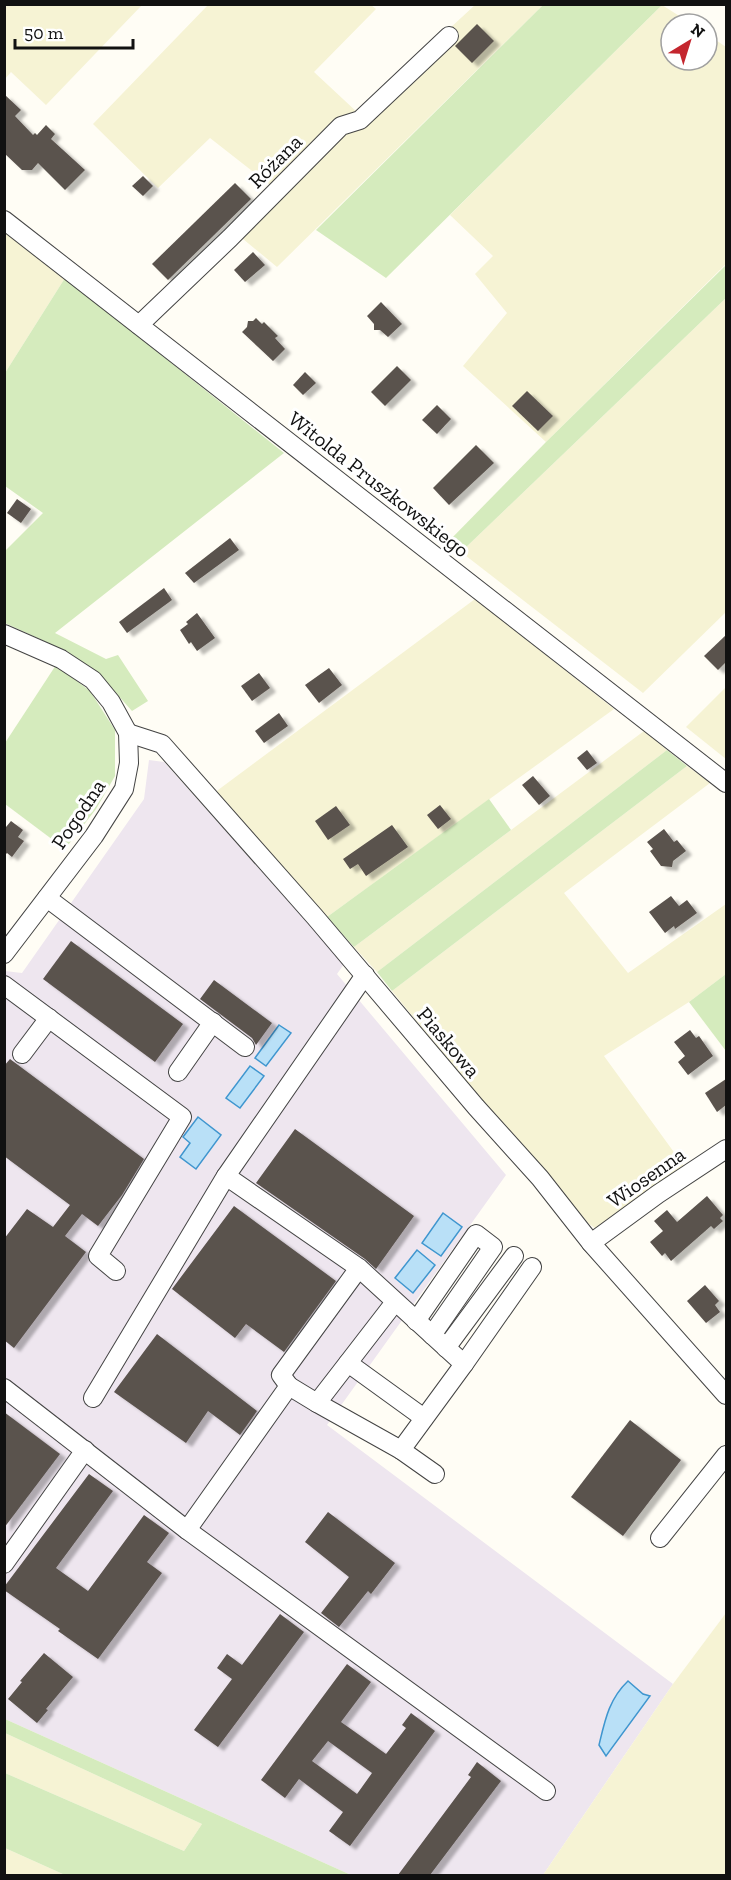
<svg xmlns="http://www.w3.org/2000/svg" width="731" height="1880" font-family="'Zilla Slab',serif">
<defs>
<filter id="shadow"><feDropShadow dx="6" dy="4" stdDeviation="1.5" flood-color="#0004"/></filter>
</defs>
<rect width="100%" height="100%" fill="#fffdf5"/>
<!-- industrial -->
<path fill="#eee6ef" d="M149,760L164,762L344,964L337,974L506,1175L327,1425L673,1684L543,1875H351L5,1719V971L22,973L144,799Z"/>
<!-- farmland -->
<g fill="#f6f3d4">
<path d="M5,4H142V5L46,105L11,72L5,79Z"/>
<path d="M208,5H371L376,9L314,72L358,113L475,5H543L277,267L231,229L274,188L210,138L158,188L93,124Z"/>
<path d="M662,5L692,24H671V60H707V34L726,47V264L546,442L463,366L507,313L475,274L493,256L450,215Z"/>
<path d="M5,230L65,278L5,373Z"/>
<path d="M726,298V612L643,693L461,552Z"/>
<path d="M475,599L614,709L327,917L214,793Z"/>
<path d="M726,687V759L686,727Z"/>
<path d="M644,731L667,750L377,972L354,947Z"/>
<path d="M687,766L710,783L564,893L628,973L726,904V974L689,1002L604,1056L684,1166L603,1228H595L589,1224L526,1148L473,1090L392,991Z"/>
<path d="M726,1613V1875H543L673,1684Z"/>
<path d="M5,1733L202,1824L184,1851L5,1773Z"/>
<path d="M5,1848L65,1875H5Z"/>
</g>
<!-- green -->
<g fill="#d5ebbd">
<path d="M543,5H662L386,278L316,230Z"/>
<path d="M726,265V298L461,552L447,543L546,442Z"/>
<path d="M65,278L284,453L55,633L106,659L118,655L148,701L132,711L99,674L68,652L5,623L4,552L43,513L5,486V373Z"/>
<path d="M56,665L90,691L115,730V776L96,809L65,849L5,804V743Z"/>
<path d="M667,750L687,766L392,991L377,972Z"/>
<path d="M489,799L511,830L354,947L327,917Z"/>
<path d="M726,974V1051L689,1002Z"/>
<path d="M5,1719L351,1875H65L5,1848V1773L184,1851L202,1824L5,1733Z"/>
</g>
<!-- water -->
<g fill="#b9e0f7" stroke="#3f96cf" stroke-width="1.5">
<path d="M279,1025L291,1033L266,1066L255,1058Z"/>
<path d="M250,1066L264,1076L240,1108L226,1098Z"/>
<path d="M198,1117L221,1135L196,1169L180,1157L190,1143L183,1137Z"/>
<path d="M443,1213L462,1227L441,1256L422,1243Z"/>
<path d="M417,1250L435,1265L413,1293L395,1278Z"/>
<path d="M628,1681L643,1694L650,1696L606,1756L599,1745C605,1720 609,1699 628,1681Z"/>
</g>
<!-- building -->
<g fill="#5a524d" fill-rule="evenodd" filter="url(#shadow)">
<path d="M477,24L494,41L472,63L455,46Z"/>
<path d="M4,94L21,110L15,116L33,135L35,133L37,135L46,125L55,134L51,139L85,170L65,190L38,163L32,170H22L4,153Z"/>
<path d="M143,176L153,186L143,196L132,186Z"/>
<path d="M235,183L251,199L168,280L152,264Z"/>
<path d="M253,252L265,265L245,282L234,270Z"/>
<path d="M381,302L402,324L388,337L380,330H374V324L367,316Z"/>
<path d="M256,318L262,324L264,322L278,336L275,338L285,349L273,361L242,332L247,327L248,321H253Z"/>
<path d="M397,366L411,380L385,406L371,392Z"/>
<path d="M305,372L316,383L303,395L293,385Z"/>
<path d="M527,391L553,416L538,431L512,406Z"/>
<path d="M437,405L451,419L437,434L422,420Z"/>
<path d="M476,445L494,463L449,505L433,488Z"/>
<path d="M17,499L31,509L21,523L7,513Z"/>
<path d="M230,538L239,550L194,583L185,573Z"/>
<path d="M164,588L172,600L127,633L119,622Z"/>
<path d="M197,613L215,638L197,651L191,642L189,644L180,630L188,624L186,622Z"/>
<path d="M726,635V662L718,670L704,656Z"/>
<path d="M329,668L342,685L319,703L305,685Z"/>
<path d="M259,673L270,688L252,701L241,686Z"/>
<path d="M279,713L288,726L264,743L255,731Z"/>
<path d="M587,750L597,763L587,770L577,758Z"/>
<path d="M533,776L550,796L539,805L522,785Z"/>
<path d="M440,805L451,819L438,829L427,815Z"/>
<path d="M336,806L350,825L328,840L315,821Z"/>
<path d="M11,821L23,830L18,837L24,841L12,857L7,853L4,856V826L6,827Z"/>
<path d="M392,825L408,847L366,876L358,864L350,869L343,859Z"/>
<path d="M664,829L674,842L677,840L686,851L673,861L672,867L661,866L650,851L653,849L647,842Z"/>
<path d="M671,896L679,906L687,900L697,913L675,929L674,926L665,933L649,912Z"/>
<path d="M71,941L183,1024L155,1062L43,979Z"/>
<path d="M214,980L272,1023L256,1045L252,1038L200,999Z"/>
<path d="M690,1030L696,1038L699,1036L713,1056L688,1075L678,1062L685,1056L674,1042Z"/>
<path d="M10,1059L144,1159L122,1195L98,1226L82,1214L65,1236L86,1252L14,1348L4,1340V1239L27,1209L53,1227L70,1205L4,1156V1066Z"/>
<path d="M726,1079V1105L717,1112L705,1093Z"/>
<path d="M295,1129L414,1216L376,1269L365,1259L256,1183Z"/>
<path d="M707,1196L723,1215L720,1218L723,1221L714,1229L711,1226L671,1261L665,1253L662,1256L650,1242L663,1231L654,1221L667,1210L677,1222Z"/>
<path d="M234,1206L336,1281L284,1352L246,1324L235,1338L172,1289Z"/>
<path d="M705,1285L719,1301L715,1305L720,1312L706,1323L687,1301Z"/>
<path d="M157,1334L257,1411L240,1435L208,1411L186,1443L114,1392Z"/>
<path d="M4,1412L60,1454L4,1528Z"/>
<path d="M630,1420L681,1460L623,1536L571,1497Z"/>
<path d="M89,1474L113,1491L56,1568L88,1591L144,1515L169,1533L147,1562L162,1573L98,1659L58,1631L60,1629L4,1590V1587Z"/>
<path d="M328,1512L395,1563L371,1594L368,1591L339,1627L321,1613L349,1577L305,1542Z"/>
<path d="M280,1614L304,1632L218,1747L194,1730L232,1679L217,1668L227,1654L242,1665Z"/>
<path d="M44,1653L73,1677L46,1709L48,1710L37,1723L8,1699L22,1682L20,1681Z"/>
<path d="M347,1664L371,1682L341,1722L386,1754L406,1728L402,1725L411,1713L435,1731L350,1846L329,1831L343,1812L299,1779L285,1798L261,1780ZM328,1741L372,1773L357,1794L312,1761Z"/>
<path d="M477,1762L501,1781L430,1875H398L471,1777L468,1775Z"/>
</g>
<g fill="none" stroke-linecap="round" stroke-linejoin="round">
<!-- minor casing -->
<g stroke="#444" stroke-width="20">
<g id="minor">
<path d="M4,220L726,783"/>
<path d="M139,325L230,238L341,126L360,120L449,36"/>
<path d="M4,634L61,659L93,680L111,702L128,733L129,763L124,789L94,836L4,954"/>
<path d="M128,733L162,744L315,917L476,1107L540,1178L591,1243L726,1395"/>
<path d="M47,898L245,1047"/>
<path d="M4,985L182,1117L98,1256L116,1271"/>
<path d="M22,1054L49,1018"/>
<path d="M178,1072L213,1022"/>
<path d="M226,1176L365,975"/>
<path d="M591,1243L658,1194L726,1149"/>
<path d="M416,1321L476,1234L493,1247L432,1335"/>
<path d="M446,1348L514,1256"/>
<path d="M348,1363L424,1418"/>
<path d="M464,1364L532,1267"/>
<path d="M289,1386L317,1403L395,1302"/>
<path d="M4,1388L187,1530L546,1791"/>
<path d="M93,1398L226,1176L359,1268L464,1364L401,1450L435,1474"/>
<path d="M317,1403L401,1450"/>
<path d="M187,1530L289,1386L281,1375L359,1268"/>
<path d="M660,1538L726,1455"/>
<path d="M4,1564L85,1450"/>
</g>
</g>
<!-- minor -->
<use href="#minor" stroke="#fff" stroke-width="18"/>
</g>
<g text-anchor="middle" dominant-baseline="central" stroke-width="6" stroke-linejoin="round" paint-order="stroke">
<!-- street labels -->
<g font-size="21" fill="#111" stroke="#fff">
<text transform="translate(275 161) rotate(-45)">Różana</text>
<text transform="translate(379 484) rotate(38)">Witolda Pruszkowskiego</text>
<text transform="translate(78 814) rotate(-56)">Pogodna</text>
<text transform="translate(449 1042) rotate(50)">Piaskowa</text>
<text transform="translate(646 1177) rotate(-35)">Wiosenna</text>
</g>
</g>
<!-- border -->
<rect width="731" height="1880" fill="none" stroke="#111111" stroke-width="12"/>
<!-- north arrow -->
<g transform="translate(689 42) rotate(38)"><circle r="28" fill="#ffffff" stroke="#a0a0a0" stroke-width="1.5"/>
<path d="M0-4.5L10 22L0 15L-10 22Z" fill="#c4262e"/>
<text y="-9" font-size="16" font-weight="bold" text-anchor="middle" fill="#111111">N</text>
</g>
<!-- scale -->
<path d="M15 39v9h118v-9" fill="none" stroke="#111111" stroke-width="3"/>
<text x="24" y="39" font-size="18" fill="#111111" stroke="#ffffff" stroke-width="4.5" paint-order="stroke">50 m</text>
</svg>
